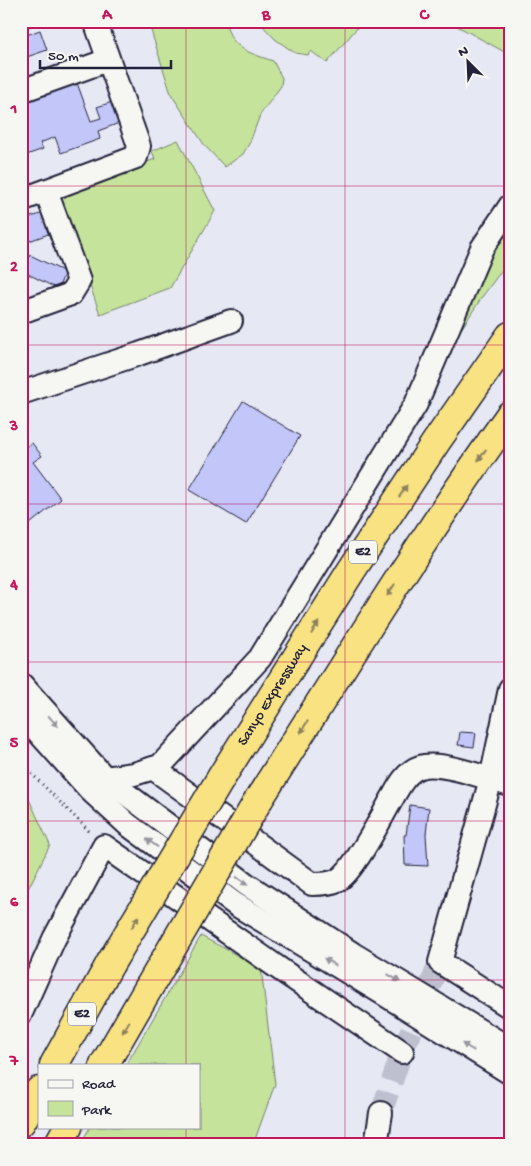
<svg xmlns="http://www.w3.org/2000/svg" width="531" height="1166" font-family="'Gochi Hand',sans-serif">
<rect width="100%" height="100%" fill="#e6e8f4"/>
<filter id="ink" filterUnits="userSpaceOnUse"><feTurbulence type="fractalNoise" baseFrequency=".02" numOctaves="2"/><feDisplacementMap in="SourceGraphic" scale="10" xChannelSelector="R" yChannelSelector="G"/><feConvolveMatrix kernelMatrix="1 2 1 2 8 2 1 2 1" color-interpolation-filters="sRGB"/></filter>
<g filter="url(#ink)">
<!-- green -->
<g fill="#c5e39b" stroke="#74826b">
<path d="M148,21H225C227,27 229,35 233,40C242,52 259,56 273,61L282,78L281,86L260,115L250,142L243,154L225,167L205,146L171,94Z"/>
<path d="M249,21H363L327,63L311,51L308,55L295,53L275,39L261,24L251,25Z"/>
<path d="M448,21H510V55Z"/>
<path d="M178,140L215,211L170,288L100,314L61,204V194L155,159L152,151Z"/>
<path d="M510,215V259L482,297L425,385Z"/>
<path d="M21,790L28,797L50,845L21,903Z"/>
<path d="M201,936L261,968L275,1084L253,1145H80L90,1127H199V1065H126Z"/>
</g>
<!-- building -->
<g fill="#c2c6f8" stroke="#22223b">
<path d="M21,21H39L40,23L21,29Z"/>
<path d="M40,30L47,50L21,59V37Z"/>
<path d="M77,83L91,121L101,118L97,107L115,101L122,122L98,131L100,139L61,153L55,137L40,143L43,149L24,156L21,150V100L38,94L40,97Z"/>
<path d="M44,213L51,233L21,244V220Z"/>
<path d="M30,255L65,272L58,289L22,271Z"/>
<path d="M243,401L300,436L246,524L189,490Z"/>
<path d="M32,443L42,456L33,462L61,499L21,531V450Z"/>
<path d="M460,732L476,733L474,747L458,745Z"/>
<path d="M410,805L429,808L426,834L428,866L405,865L404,835H406Z"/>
</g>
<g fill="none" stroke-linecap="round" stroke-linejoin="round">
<!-- minor-tunnel -->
<path stroke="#bfc0cf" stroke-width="22" stroke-dasharray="22 11" stroke-linecap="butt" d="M381,1113L402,1052L440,962"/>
<!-- minor casing -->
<g stroke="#22223b" stroke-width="26">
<g id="minor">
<path d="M21,91L108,60"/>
<path d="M21,200L136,157L139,146L95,21"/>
<path d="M21,312L71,294L79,281L46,191"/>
<path d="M21,393L139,354L231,321"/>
<path d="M21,684L105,778L246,884L353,954L510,1049"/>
<path d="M510,689L491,779L440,962L510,1007"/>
<path d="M21,713L91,791L127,824L235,904L384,994L510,1073"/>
<path d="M153,768L312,884C320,884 330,884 338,880C355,870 382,816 393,797C399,786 407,771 420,767C440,760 489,779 510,785"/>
<path d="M105,778L134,774L160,766L260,658L416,404L482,248L510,206"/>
<path d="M21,1013L54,939L104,846L284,972L402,1052"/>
<path d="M376,1145L381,1113"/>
</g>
</g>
<!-- highway casing -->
<g stroke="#22223b" stroke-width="31">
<g id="highway">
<path id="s1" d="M224,773L351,571L436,442L510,336"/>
<path d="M259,799C341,670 421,540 510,415"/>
<path d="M54,1065L110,964"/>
<path d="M104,1065L148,989"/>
<path d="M21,1122L39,1091"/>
<path d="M58,1145L68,1127"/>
</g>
</g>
<!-- path -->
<path stroke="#22223b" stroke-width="3" stroke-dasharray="1 4" stroke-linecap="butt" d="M21,763L91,833"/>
<!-- minor -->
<use href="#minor" stroke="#f6f6f2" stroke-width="22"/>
<!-- highway -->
<use href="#highway" stroke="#f8e281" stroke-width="28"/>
<!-- highway-bridge casing -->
<g stroke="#22223b" stroke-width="31" stroke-linecap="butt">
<g id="highway-bridge">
<path d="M110,964L224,773"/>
<path d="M148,989L259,799"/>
</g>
</g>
<!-- highway-bridge -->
<use href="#highway-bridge" stroke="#f8e281" stroke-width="28"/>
</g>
<!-- one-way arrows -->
<defs><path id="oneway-solid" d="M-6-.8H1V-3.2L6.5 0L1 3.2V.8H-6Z" transform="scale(1.25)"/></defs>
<g fill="#8d825e">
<use href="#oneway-solid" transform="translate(482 455) rotate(125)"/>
<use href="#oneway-solid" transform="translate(403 491) rotate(-57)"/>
<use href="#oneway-solid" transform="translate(391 590) rotate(123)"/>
<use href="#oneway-solid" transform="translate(315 628) rotate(-58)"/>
<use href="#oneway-solid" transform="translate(304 727) rotate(122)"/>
<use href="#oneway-solid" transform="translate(135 922) rotate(-59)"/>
<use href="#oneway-solid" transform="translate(126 1027) rotate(120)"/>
</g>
<g fill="#9797a0">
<use href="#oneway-solid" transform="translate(53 721) rotate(49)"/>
<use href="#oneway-solid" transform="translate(152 843) rotate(-144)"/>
<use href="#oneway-solid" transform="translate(242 881) rotate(36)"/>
<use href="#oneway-solid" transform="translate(330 962) rotate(-149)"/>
<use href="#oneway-solid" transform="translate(394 978) rotate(31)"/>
<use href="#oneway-solid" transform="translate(468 1047) rotate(-148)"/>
</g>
</g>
<!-- grid -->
<path fill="none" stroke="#c2185b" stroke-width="1" stroke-opacity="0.55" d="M186,21V1065M345,21V1145M21,186H510M21,345H510M21,504H510M21,662H510M21,821H510M21,980H510M186,1127V1145"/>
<g text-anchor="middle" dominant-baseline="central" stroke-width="4" stroke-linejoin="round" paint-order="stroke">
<!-- shield labels -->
<g fill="#f6f6f2" stroke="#626272" stroke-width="1">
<rect x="349" y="540.5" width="28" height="23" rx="4"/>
<rect x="68" y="1002.5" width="28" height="23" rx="4"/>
</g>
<g font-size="14" font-weight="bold" fill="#22223b">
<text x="363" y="552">E2</text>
<text x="82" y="1014">E2</text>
</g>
<!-- street labels -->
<g font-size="15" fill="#22223b" stroke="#f6f6f2">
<text stroke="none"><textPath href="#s1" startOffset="92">Sanyo Expressway</textPath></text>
</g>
</g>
<!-- margin -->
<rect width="531" height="1166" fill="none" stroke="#f6f6f2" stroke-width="55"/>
<!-- legend -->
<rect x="38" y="1064" width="162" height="65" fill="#f6f6f2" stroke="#a1a1a9"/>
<rect x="48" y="1080" width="25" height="8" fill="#f6f6f2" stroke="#a1a1a9"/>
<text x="82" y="1088" font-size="15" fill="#22223b">Road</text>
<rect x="48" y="1101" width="25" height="15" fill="#c5e39b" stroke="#a1a1a9"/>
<text x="82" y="1114" font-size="15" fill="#22223b">Park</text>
<!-- north arrow -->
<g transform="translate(468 62) rotate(336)" stroke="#f6f6f2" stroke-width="4" paint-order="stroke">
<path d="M0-4L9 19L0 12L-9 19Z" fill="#22223b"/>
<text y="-8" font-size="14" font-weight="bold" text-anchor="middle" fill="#22223b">N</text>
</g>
<!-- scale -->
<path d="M40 60v8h131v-8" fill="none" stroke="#22223b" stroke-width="2.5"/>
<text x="48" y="60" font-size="15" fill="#22223b" stroke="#f6f6f2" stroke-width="4" paint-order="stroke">50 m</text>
<rect x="28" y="28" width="476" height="1110" fill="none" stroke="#c2185b" stroke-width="2"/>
<g font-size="16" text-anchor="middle" font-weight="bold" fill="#c2185b">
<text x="107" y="19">A</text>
<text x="266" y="19">B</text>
<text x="424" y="19">C</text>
<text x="14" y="113">1</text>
<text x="14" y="271">2</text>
<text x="14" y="430">3</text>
<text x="14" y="589">4</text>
<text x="14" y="747">5</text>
<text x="14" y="906">6</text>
<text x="14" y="1065">7</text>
</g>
</svg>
